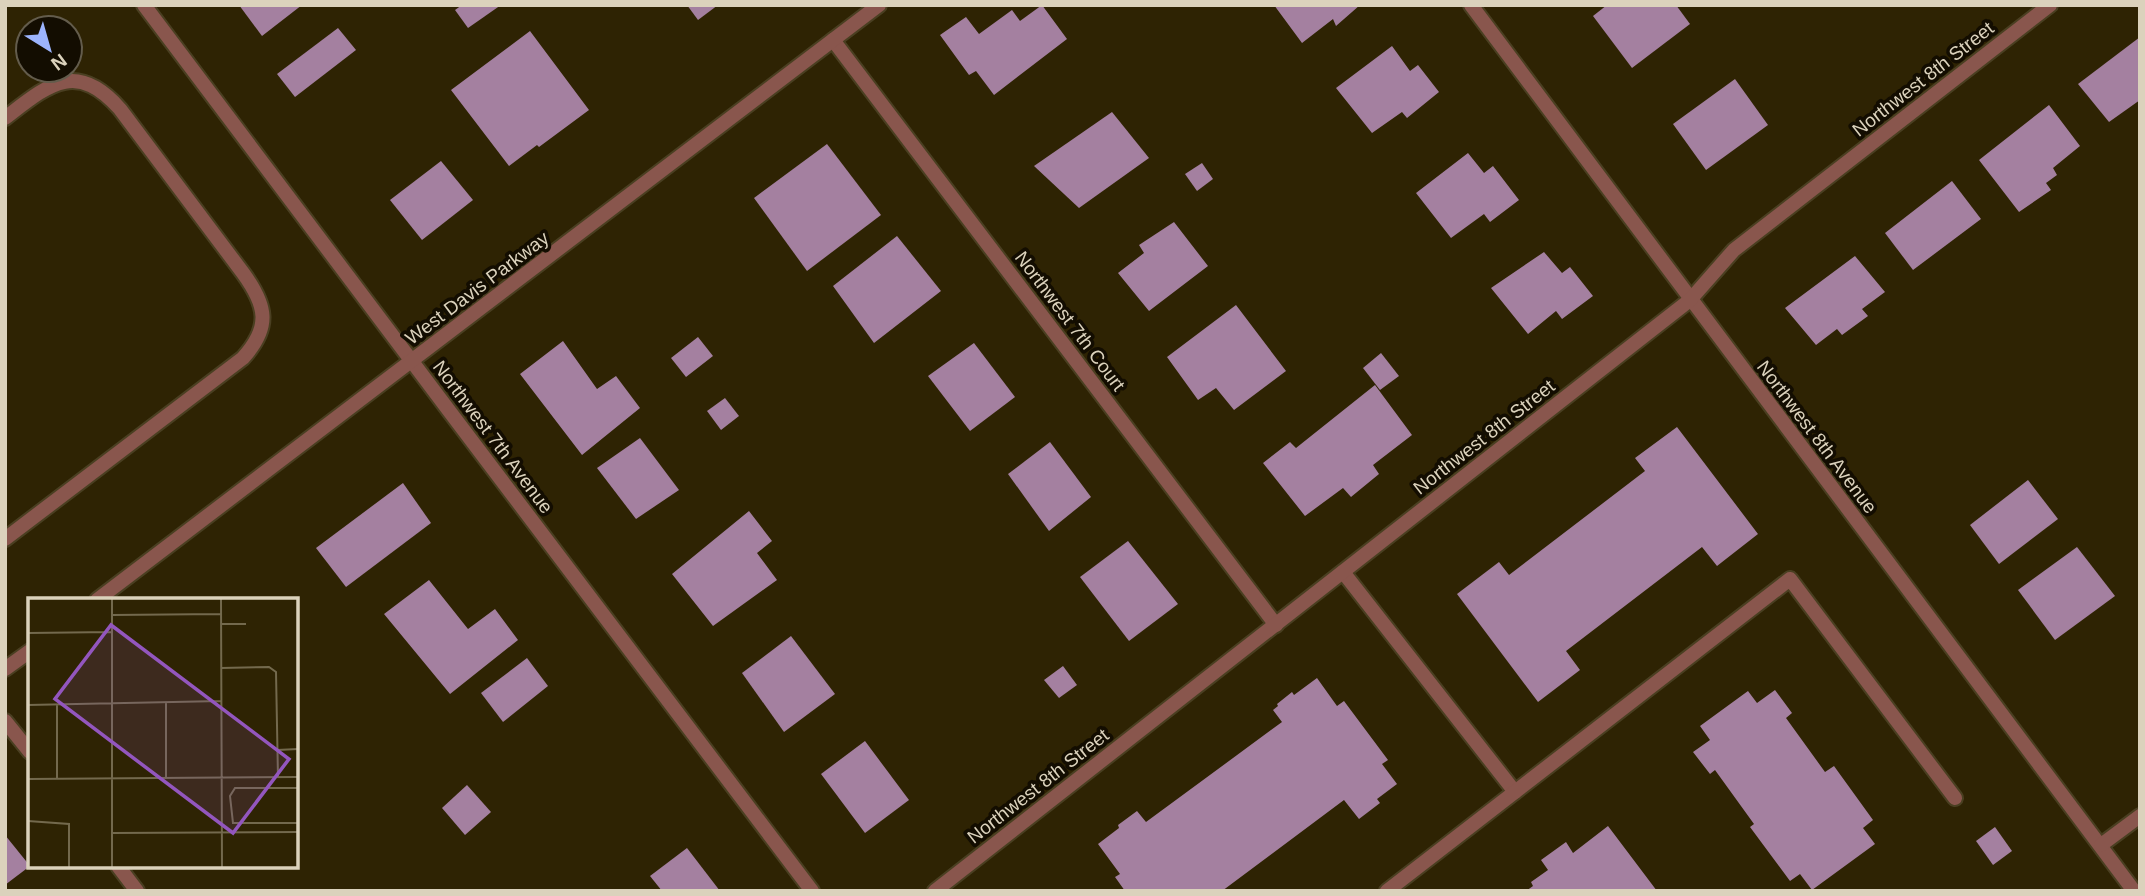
<svg xmlns="http://www.w3.org/2000/svg" width="2145" height="896" font-family="Arial,sans-serif">
<rect width="100%" height="100%" fill="#2e2303"/>
<!-- building -->
<g fill="#a480a0">
<path d="M239,5H302L262,36Z"/>
<path d="M462,5H501L468,28L455,10Z"/>
<path d="M687,5H718L698,20Z"/>
<path d="M1042,5L1067,39L994,95L976,71L969,75L940,35L966,17L979,34L1012,10L1020,21Z"/>
<path d="M1274,5H1360L1336,26L1333,19L1302,43Z"/>
<path d="M1607,5H1676L1690,24L1632,68L1593,16Z"/>
<path d="M338,28L356,50L295,97L277,74Z"/>
<path d="M530,31L589,110L539,147L537,145L509,166L451,90Z"/>
<path d="M2140,37V100L2109,122L2078,84Z"/>
<path d="M1392,46L1410,71L1418,65L1439,92L1407,118L1402,112L1372,133L1336,88Z"/>
<path d="M1735,79L1768,125L1706,170L1673,124Z"/>
<path d="M2049,105L2080,146L2053,168L2057,175L2046,183L2051,190L2019,212L1979,160Z"/>
<path d="M1112,112L1149,158L1079,208L1034,166Z"/>
<path d="M827,144L881,215L807,271L754,198Z"/>
<path d="M1468,153L1484,173L1493,166L1519,200L1490,222L1484,214L1451,238L1416,193Z"/>
<path d="M441,161L473,200L422,240L390,200Z"/>
<path d="M1202,163L1213,179L1197,191L1185,174Z"/>
<path d="M1952,181L1981,219L1913,270L1885,233Z"/>
<path d="M1174,222L1208,266L1149,311L1118,273L1144,253L1139,245Z"/>
<path d="M897,236L941,291L874,343L833,286Z"/>
<path d="M1544,252L1562,273L1570,267L1593,296L1562,319L1556,311L1528,334L1491,288Z"/>
<path d="M1855,256L1885,292L1862,309L1868,316L1842,335L1837,329L1816,345L1785,308Z"/>
<path d="M1236,305L1286,371L1234,410L1216,388L1198,400L1167,357Z"/>
<path d="M698,337L713,356L686,377L671,358Z"/>
<path d="M563,341L597,389L616,376L640,408L582,455L520,374Z"/>
<path d="M974,343L1015,397L970,431L928,376Z"/>
<path d="M1381,353L1399,376L1380,390L1363,368Z"/>
<path d="M1375,385L1412,435L1373,465L1379,474L1351,497L1343,488L1305,516L1263,463L1290,442L1296,448Z"/>
<path d="M725,398L739,416L721,430L707,411Z"/>
<path d="M1677,427L1758,534L1717,566L1702,547L1566,651L1580,670L1538,702L1457,594L1499,562L1509,575L1645,471L1635,458Z"/>
<path d="M640,438L679,490L636,519L597,468Z"/>
<path d="M1050,442L1091,497L1049,531L1008,474Z"/>
<path d="M2028,480L2058,519L1999,564L1970,525Z"/>
<path d="M403,483L431,523L346,587L316,548Z"/>
<path d="M749,511L772,541L757,553L777,580L713,626L672,574Z"/>
<path d="M1128,541L1178,604L1129,641L1080,577Z"/>
<path d="M2077,547L2115,596L2055,640L2018,590Z"/>
<path d="M429,580L468,629L495,609L518,640L450,694L384,614Z"/>
<path d="M791,636L835,694L784,732L742,673Z"/>
<path d="M527,658L548,686L503,722L481,693Z"/>
<path d="M1063,666L1077,685L1059,698L1044,680Z"/>
<path d="M1317,678L1337,706L1344,701L1388,760L1382,764L1397,784L1377,799L1380,803L1359,819L1344,800L1222,891H1125L1115,877L1120,874L1098,844L1119,828L1118,825L1137,811L1146,822L1282,722L1273,710L1278,706L1277,704L1292,692L1294,695Z"/>
<path d="M1775,690L1792,713L1786,718L1825,772L1834,766L1873,820L1863,828L1875,844L1812,890L1800,874L1790,881L1750,827L1754,824L1715,770L1710,774L1693,752L1710,740L1700,726L1748,691L1757,703Z"/>
<path d="M865,741L909,800L865,833L821,774Z"/>
<path d="M467,785L491,812L465,835L442,808Z"/>
<path d="M1608,826L1657,891H1526L1533,886L1531,882L1548,870L1541,860L1566,842L1573,853Z"/>
<path d="M1995,827L2012,851L1993,865L1976,841Z"/>
<path d="M5,835L30,866L5,885Z"/>
<path d="M687,848L720,891H662L650,876Z"/>
</g>
<g fill="none" stroke-linecap="round" stroke-linejoin="round">
<!-- service casing -->
<g stroke="#4a3f21" stroke-width="18">
<g id="service">
<path d="M1343,572L1515,792"/>
<path d="M1387,891L1790,579L1955,798"/>
</g>
</g>
<!-- minor casing -->
<g stroke="#4a3f21" stroke-width="18">
<g id="minor">
<path d="M144,5L450,412L812,891"/>
<path d="M1471,5L2134,891"/>
<path d="M833,40L1276,625"/>
<path d="M5,118C48,85 76,59 120,109L243,273C267,306 271,327 243,358L5,539"/>
<path d="M5,721L30,752"/>
<path d="M2101,845L2140,816"/>
<path d="M118,866L137,891"/>
<path d="M935,891L1690,300L1734,250L2050,5"/>
</g>
</g>
<!-- tertiary casing -->
<g stroke="#4a3f21" stroke-width="18">
<g id="tertiary">
<path d="M97,600L879,5"/>
<path d="M5,669L30,651"/>
</g>
</g>
<!-- service -->
<use href="#service" stroke="#89564d" stroke-width="14"/>
<!-- minor -->
<use href="#minor" stroke="#89564d" stroke-width="14"/>
<!-- tertiary -->
<use href="#tertiary" stroke="#89564d" stroke-width="14"/>
</g>
<g text-anchor="middle" dominant-baseline="central" stroke-width="7" stroke-linejoin="round" paint-order="stroke">
<!-- street labels -->
<g font-size="19" fill="#dbd2bc" stroke="#130d01">
<text transform="translate(1923 79) rotate(-38)">Northwest 8th Street</text>
<text transform="translate(477 288) rotate(-37)">West Davis Parkway</text>
<text transform="translate(1070 321) rotate(53)">Northwest 7th Court</text>
<text transform="translate(493 437) rotate(53)">Northwest 7th Avenue</text>
<text transform="translate(1484 437) rotate(-38)">Northwest 8th Street</text>
<text transform="translate(1817 437) rotate(53)">Northwest 8th Avenue</text>
<text transform="translate(1038 786) rotate(-38)">Northwest 8th Street</text>
</g>
</g>
<!-- overview -->
<g transform="translate(28 598)">
<rect width="270" height="270" fill="#2e2303"/>
<path fill="none" stroke="#73694d" stroke-width="2" d="M84,1V269M193,1L194,269M84,17L193,16M193,26H218M0,35L84,34M193,70L241,69L248,74L250,180M138,104V180M0,107L193,103M29,107V181M249,152L270,151M0,181L270,179M270,190H207L202,198L205,225H270M0,223L41,226V269M84,235L270,234"/>
<path fill="#9356be" fill-opacity="0.15" stroke="#9356be" stroke-width="3.5" d="M83,27L261,161L205,235L27,101Z"/>
<rect width="270" height="270" fill="none" stroke="#dbd2bc" stroke-width="3.5"/>
</g>
<!-- border -->
<rect width="2145" height="896" fill="none" stroke="#dbd2bc" stroke-width="14"/>
<!-- north arrow -->
<g transform="translate(49 49) rotate(143)"><circle r="33" fill="#130d01" stroke="#635c4c" stroke-width="2"/>
<path d="M0-5L12 26L0 18L-12 26Z" fill="#9cb4fd"/>
<text y="-10" font-size="19" font-weight="bold" text-anchor="middle" fill="#dbd2bc">N</text>
</g>
</svg>
